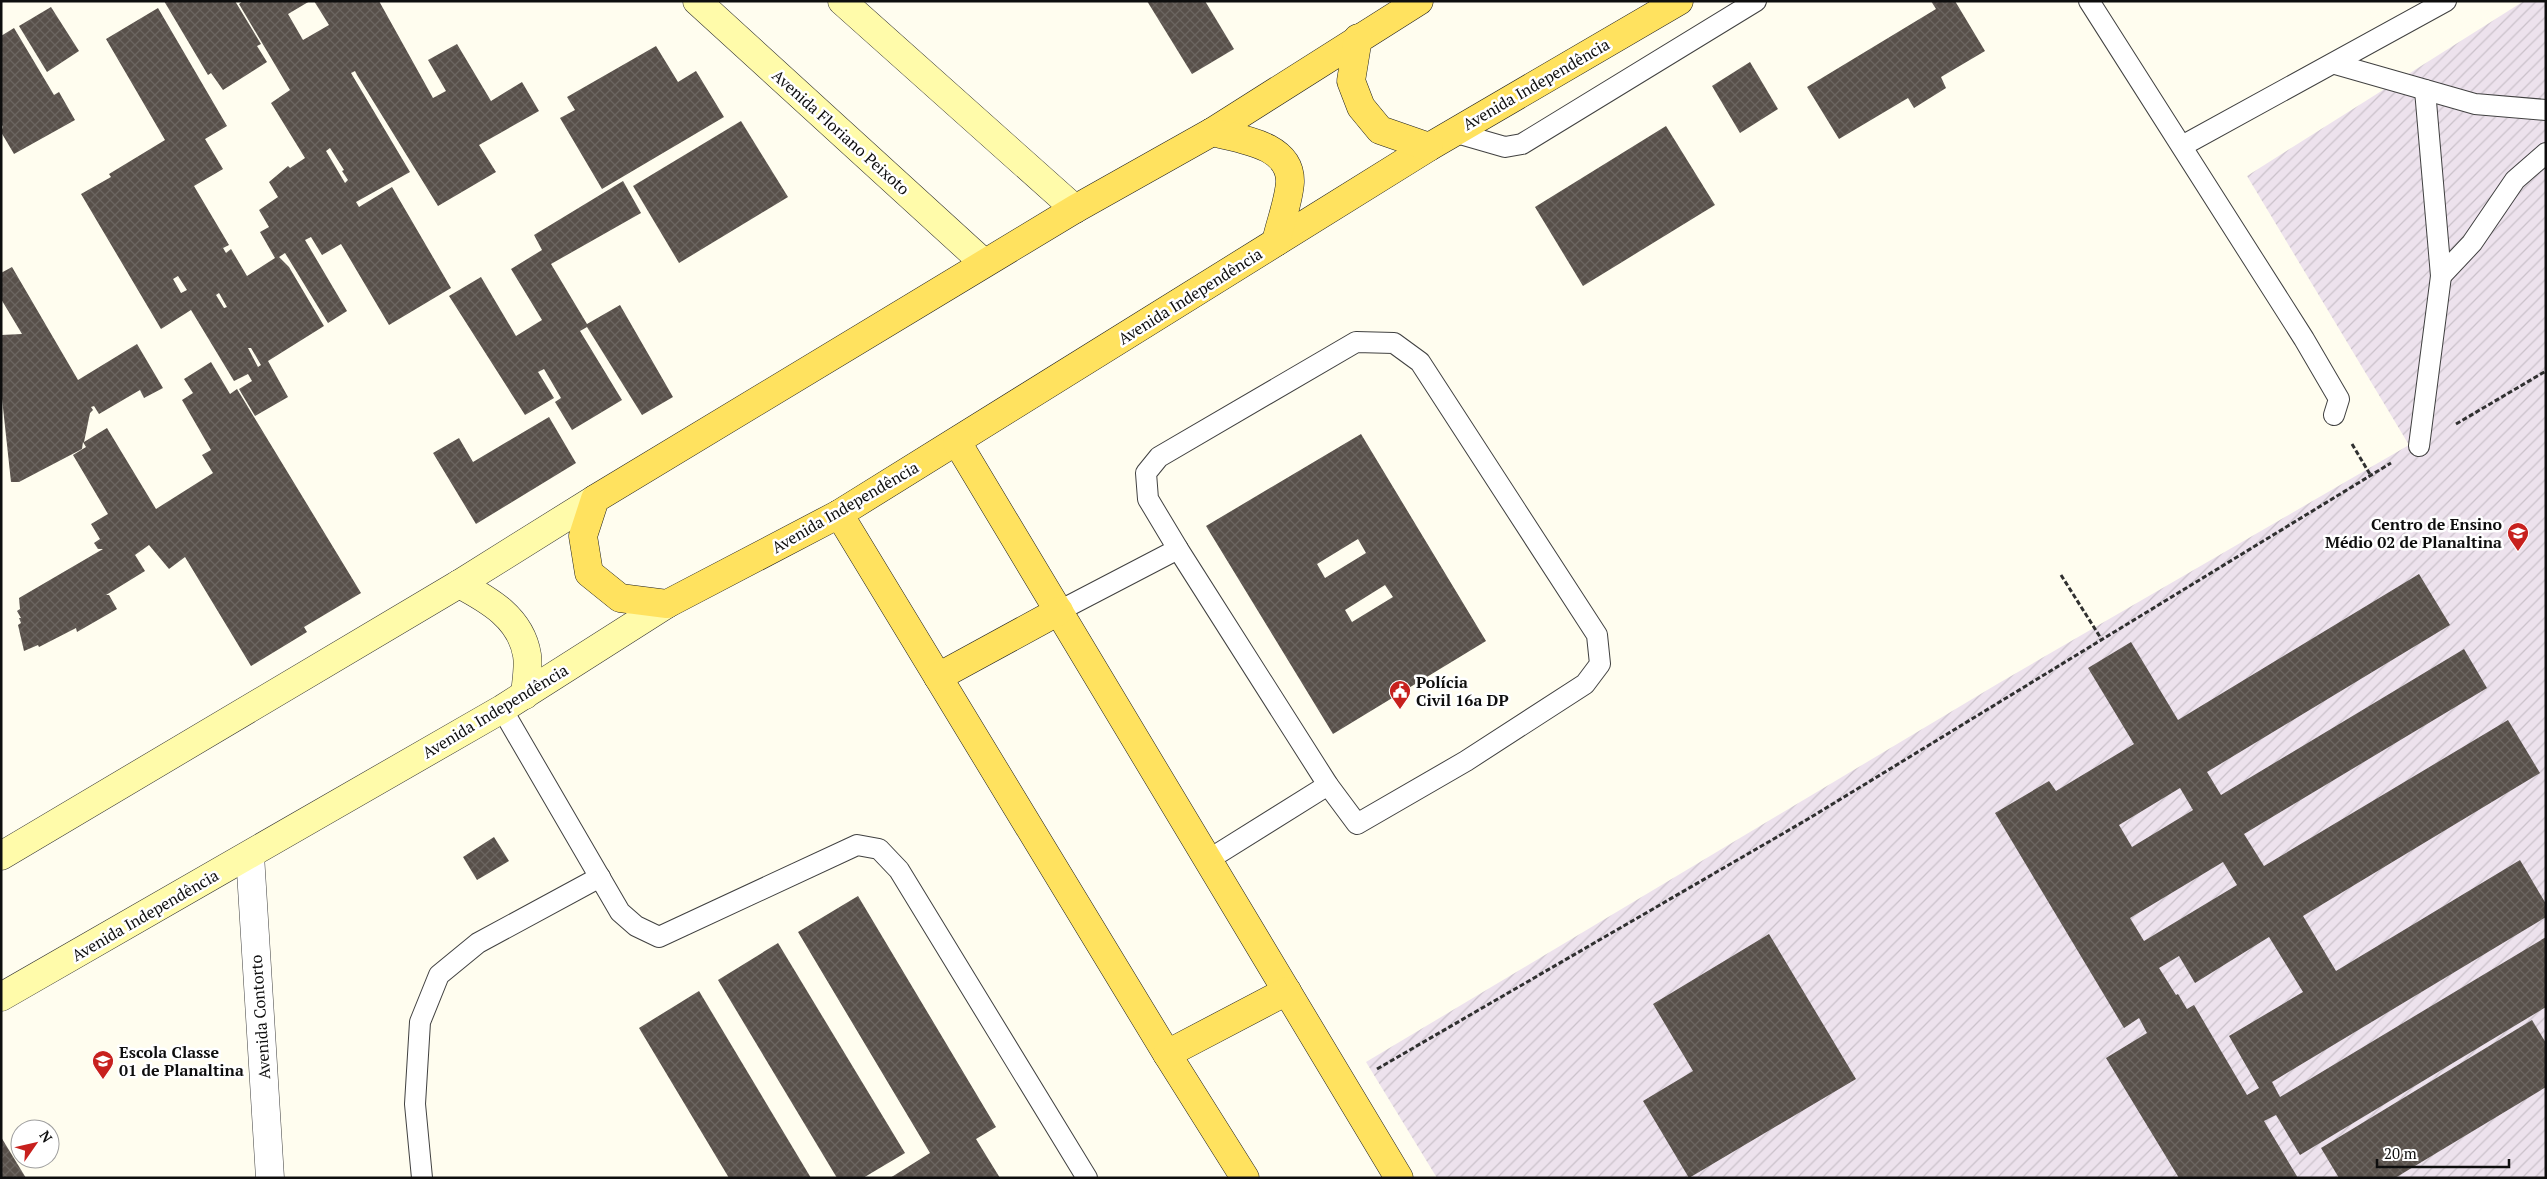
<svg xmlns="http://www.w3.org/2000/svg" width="2547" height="1179" font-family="'PT Serif',serif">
<defs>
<pattern id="industrial-furrows" width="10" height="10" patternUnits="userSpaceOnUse" patternTransform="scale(1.25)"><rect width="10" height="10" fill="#ede2ed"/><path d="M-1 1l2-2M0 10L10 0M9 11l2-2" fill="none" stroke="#cac1ca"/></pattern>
<pattern id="building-cross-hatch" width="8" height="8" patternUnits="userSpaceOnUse" patternTransform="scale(1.25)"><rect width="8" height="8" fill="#58504a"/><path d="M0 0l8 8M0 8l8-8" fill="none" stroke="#6b6560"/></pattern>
</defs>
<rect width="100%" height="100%" fill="#fffdef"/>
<!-- industrial -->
<path fill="url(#industrial-furrows)" d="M2524,1H2546V1178H1437L1366,1062L1999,683L2409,445L2247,176Z"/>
<!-- building -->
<g fill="url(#building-cross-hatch)" fill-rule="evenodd">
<path d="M164,1H235L261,44L257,46L267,62L223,90L211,73L208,75Z"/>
<path d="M243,1H310L288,14L303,40L329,25L314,1H379L433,98L446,91L428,60L457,44L491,101L522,82L539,111L479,145L496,172L438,206L357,75L355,71L351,73L410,172L356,202L359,207L392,187L451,288L389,325L341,244L322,255L311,237L305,240L347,311L328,323L285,253L279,257L289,267L324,326L268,361L288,397L255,416L239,389L252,381L248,374L234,381L191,310L161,329L81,194L111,177L109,174L165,140L106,39L158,8L227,126L205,139L223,169L194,186L229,245L223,248L226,253L231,249L247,276L275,258L260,232L269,227L259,210L278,197L269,182L288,166L290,168L305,158L271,103L290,90L239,4ZM330,148L344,170L342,171L348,180L345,183L326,151ZM178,276L187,290L181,293L173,279ZM219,293L227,307L224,308L216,295ZM248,348H251L261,365L258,367Z"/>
<path d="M1147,1H1205L1234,49L1192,74Z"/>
<path d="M1931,1H1955L1985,51L1941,77L1946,88L1914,108L1908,98L1839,139L1807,87L1936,9Z"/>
<path d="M51,7L79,51L47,72L19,26Z"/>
<path d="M14,28L54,95L59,92L75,120L14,154L1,132L3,127L1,123V36Z"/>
<path d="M656,46L678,82L696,71L724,117L602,189L560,118L575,110L567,97Z"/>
<path d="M1750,62L1778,109L1740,133L1712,86Z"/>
<path d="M741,121L788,197L679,263L633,186Z"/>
<path d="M1666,126L1715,205L1583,286L1535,207Z"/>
<path d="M623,181L641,213L551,264L587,324L620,305L673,397L642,415L587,327L580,331L622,400L572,430L555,402L561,398L544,369L538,372L554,398L525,415L449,296L481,277L516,336L542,320L511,269L542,250L534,235Z"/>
<path d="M12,267L78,380L137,344L163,388L144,398L140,390L99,414L94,406L91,407L93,410L90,413L84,442L107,428L156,509L213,473L202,455L211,450L182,400L193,393L184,379L211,362L230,394L237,389L361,593L304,627L307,632L251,666L185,557L169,569L149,545L135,555L145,571L106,595H109L117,609L77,632L76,628L39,647L38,645L24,651L18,625L21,623L19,618H21L17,611L20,609L19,598L103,549H98L94,543L100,539L91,524L108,514L73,455L86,447L83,442L82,449L19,482H11L1,389V335L22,334L1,299V273Z"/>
<path d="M549,417L576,463L476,524L433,453L459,438L473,462Z"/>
<path d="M1361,434L1486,641L1333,734L1206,526ZM1358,539L1366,553L1325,578L1317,564ZM1385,585L1393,597L1352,622L1345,610Z"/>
<path d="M2419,574L2450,625L2207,772L2221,795L2464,649L2487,688L2244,834L2264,866L2508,720L2540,773L2303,916L2336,971L2520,860L2546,904V917L2272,1082L2280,1097L2546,937V1007L2300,1155L2276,1115L2264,1121L2298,1178H2179L2106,1058L2147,1033L2139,1018L2124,1028L1995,813L2049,781L2056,791L2134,744L2088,668L2131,642L2178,720ZM2180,788L2193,810L2132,847L2119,825ZM2223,862L2237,885L2144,941L2130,918ZM2269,937L2303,992L2229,1036L2259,1088L2247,1095L2194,1005L2187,1009L2178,994L2176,995L2159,968L2179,956L2195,983Z"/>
<path d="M494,837L509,861L477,880L463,857Z"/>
<path d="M858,896L996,1127L976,1139L1000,1178H890L930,1153L798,932Z"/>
<path d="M1769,934L1856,1079L1689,1178L1643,1101L1693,1071L1653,1004Z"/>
<path d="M778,943L905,1153L863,1178H837L718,980Z"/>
<path d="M699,991L811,1178H729L639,1028Z"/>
<path d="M2532,1020L2546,1043V1087L2395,1178H2339L2321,1148Z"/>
<path d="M1,1137L26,1178H1Z"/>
</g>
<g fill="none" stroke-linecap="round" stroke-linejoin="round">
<!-- lane casing -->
<g stroke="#414141" stroke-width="22">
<g id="lane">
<path d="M2089,1L2304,339L2339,399L2334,415"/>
<path d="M2335,64L2475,104L2546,110"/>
<path d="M1453,132L1505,147L1522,144L1756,1"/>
<path d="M2182,146L2446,1"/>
<path d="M2441,276L2472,243L2515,180L2546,153"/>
<path d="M1356,342L1394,343L1420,362L1597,635L1600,664L1585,684L1466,761L1357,824L1328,785L1178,549L1148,499L1146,473L1159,457Z"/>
<path d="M2419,446L2441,276L2425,90"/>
<path d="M1059,611L1178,549"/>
<path d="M502,709L620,912L636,926L659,937L857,845L879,849L899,870L1087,1178"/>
<path d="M1208,860L1328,785"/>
<path d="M422,1178L415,1104L420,1022L439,975L478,943L600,877"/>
</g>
</g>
<!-- street casing -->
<g stroke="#414141" stroke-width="29">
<path id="street" d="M250,855L270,1178"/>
</g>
<!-- secondary casing -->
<g stroke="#303030" stroke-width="29">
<g id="secondary">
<path d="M697,1L984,263"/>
<path d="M842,1L1075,209"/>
<path d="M459,584C489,600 521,618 527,655C529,667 526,682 525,695"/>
<path d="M1,856L459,584L595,499"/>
<path d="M1,997L502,709L667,604"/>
</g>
</g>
<!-- primary casing -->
<g stroke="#1f1f1f" stroke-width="29">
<g id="primary">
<path d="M1419,1L1212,132L1075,209L595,499L583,536L589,573L620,598L667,604L839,514L1429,147L1679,1"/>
<path d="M1358,38L1351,81L1361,107L1380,130L1429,147"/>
<path d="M1212,132C1239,139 1291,144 1290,182C1289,201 1280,223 1276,242"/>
<path d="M957,442L1399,1178"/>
<path d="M839,514L1167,1054L1245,1178"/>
<path d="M938,677L1059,611"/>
<path d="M1167,1054L1287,991"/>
</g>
</g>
<!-- path -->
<g stroke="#303030" stroke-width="3" stroke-dasharray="5 2.5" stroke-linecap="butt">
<path d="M2456,424L2546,371"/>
<path d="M2352,444L2371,476"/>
<path d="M2061,575L2102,640"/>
<path d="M1377,1069L1808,819L2391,463"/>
</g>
<!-- lane -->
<use href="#lane" stroke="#fff" stroke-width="20"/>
<!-- street -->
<use href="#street" stroke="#fff" stroke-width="28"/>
<!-- secondary -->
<use href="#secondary" stroke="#fffbaa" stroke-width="28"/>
<!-- primary -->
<use href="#primary" stroke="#ffe25f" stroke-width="28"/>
</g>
<!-- icons -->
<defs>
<g id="school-pin" transform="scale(1.125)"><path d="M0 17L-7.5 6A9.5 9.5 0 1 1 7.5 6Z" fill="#c7201d" stroke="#fff"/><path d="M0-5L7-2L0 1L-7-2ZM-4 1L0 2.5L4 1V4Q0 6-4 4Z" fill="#fff"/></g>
<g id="civic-pin" transform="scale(1.125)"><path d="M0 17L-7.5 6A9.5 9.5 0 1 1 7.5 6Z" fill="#c7201d" stroke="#fff"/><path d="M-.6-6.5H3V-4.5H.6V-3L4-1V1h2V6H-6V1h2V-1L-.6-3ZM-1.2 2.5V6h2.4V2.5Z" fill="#fff"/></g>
</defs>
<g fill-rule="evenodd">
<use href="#school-pin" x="2518" y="533"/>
<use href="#civic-pin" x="1400" y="691"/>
<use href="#school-pin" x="103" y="1061"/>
</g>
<g text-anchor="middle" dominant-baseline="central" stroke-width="5" stroke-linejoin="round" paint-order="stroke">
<!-- street labels -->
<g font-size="16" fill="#0e0e0e" stroke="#fff">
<text transform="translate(1536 84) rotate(-30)">Avenida Independência</text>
<text transform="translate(841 132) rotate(42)">Avenida Floriano Peixoto</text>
<text transform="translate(1190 296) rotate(-32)">Avenida Independência</text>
<text transform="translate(845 507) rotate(-30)">Avenida Independência</text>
<text transform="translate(495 711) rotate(-31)">Avenida Independência</text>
<text transform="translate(145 915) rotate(-30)">Avenida Independência</text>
<text transform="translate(260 1017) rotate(-94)">Avenida Contorto</text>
</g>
<!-- poi labels -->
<g font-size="16" font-weight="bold" fill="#0e0e0e" stroke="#fff" text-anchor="start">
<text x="2502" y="524" text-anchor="end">Centro de Ensino<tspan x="2502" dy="18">Médio 02 de Planaltina</tspan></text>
<text x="1416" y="682">Polícia<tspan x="1416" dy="18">Civil 16a DP</tspan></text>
<text x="119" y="1052">Escola Classe<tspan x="119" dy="18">01 de Planaltina</tspan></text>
</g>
</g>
<!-- border -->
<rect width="2547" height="1179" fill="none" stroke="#0e0e0e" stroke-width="5"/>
<!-- north arrow -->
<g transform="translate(35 1144) rotate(56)"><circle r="24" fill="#ffffff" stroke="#9f9f9f"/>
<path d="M0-4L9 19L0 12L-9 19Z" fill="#c7201d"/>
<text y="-8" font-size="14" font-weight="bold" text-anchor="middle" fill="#0e0e0e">N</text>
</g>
<!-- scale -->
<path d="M2377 1159v8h132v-8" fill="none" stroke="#0e0e0e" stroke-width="2.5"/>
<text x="2384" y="1159" font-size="15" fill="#0e0e0e" stroke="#ffffff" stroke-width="4" paint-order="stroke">20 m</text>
</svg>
